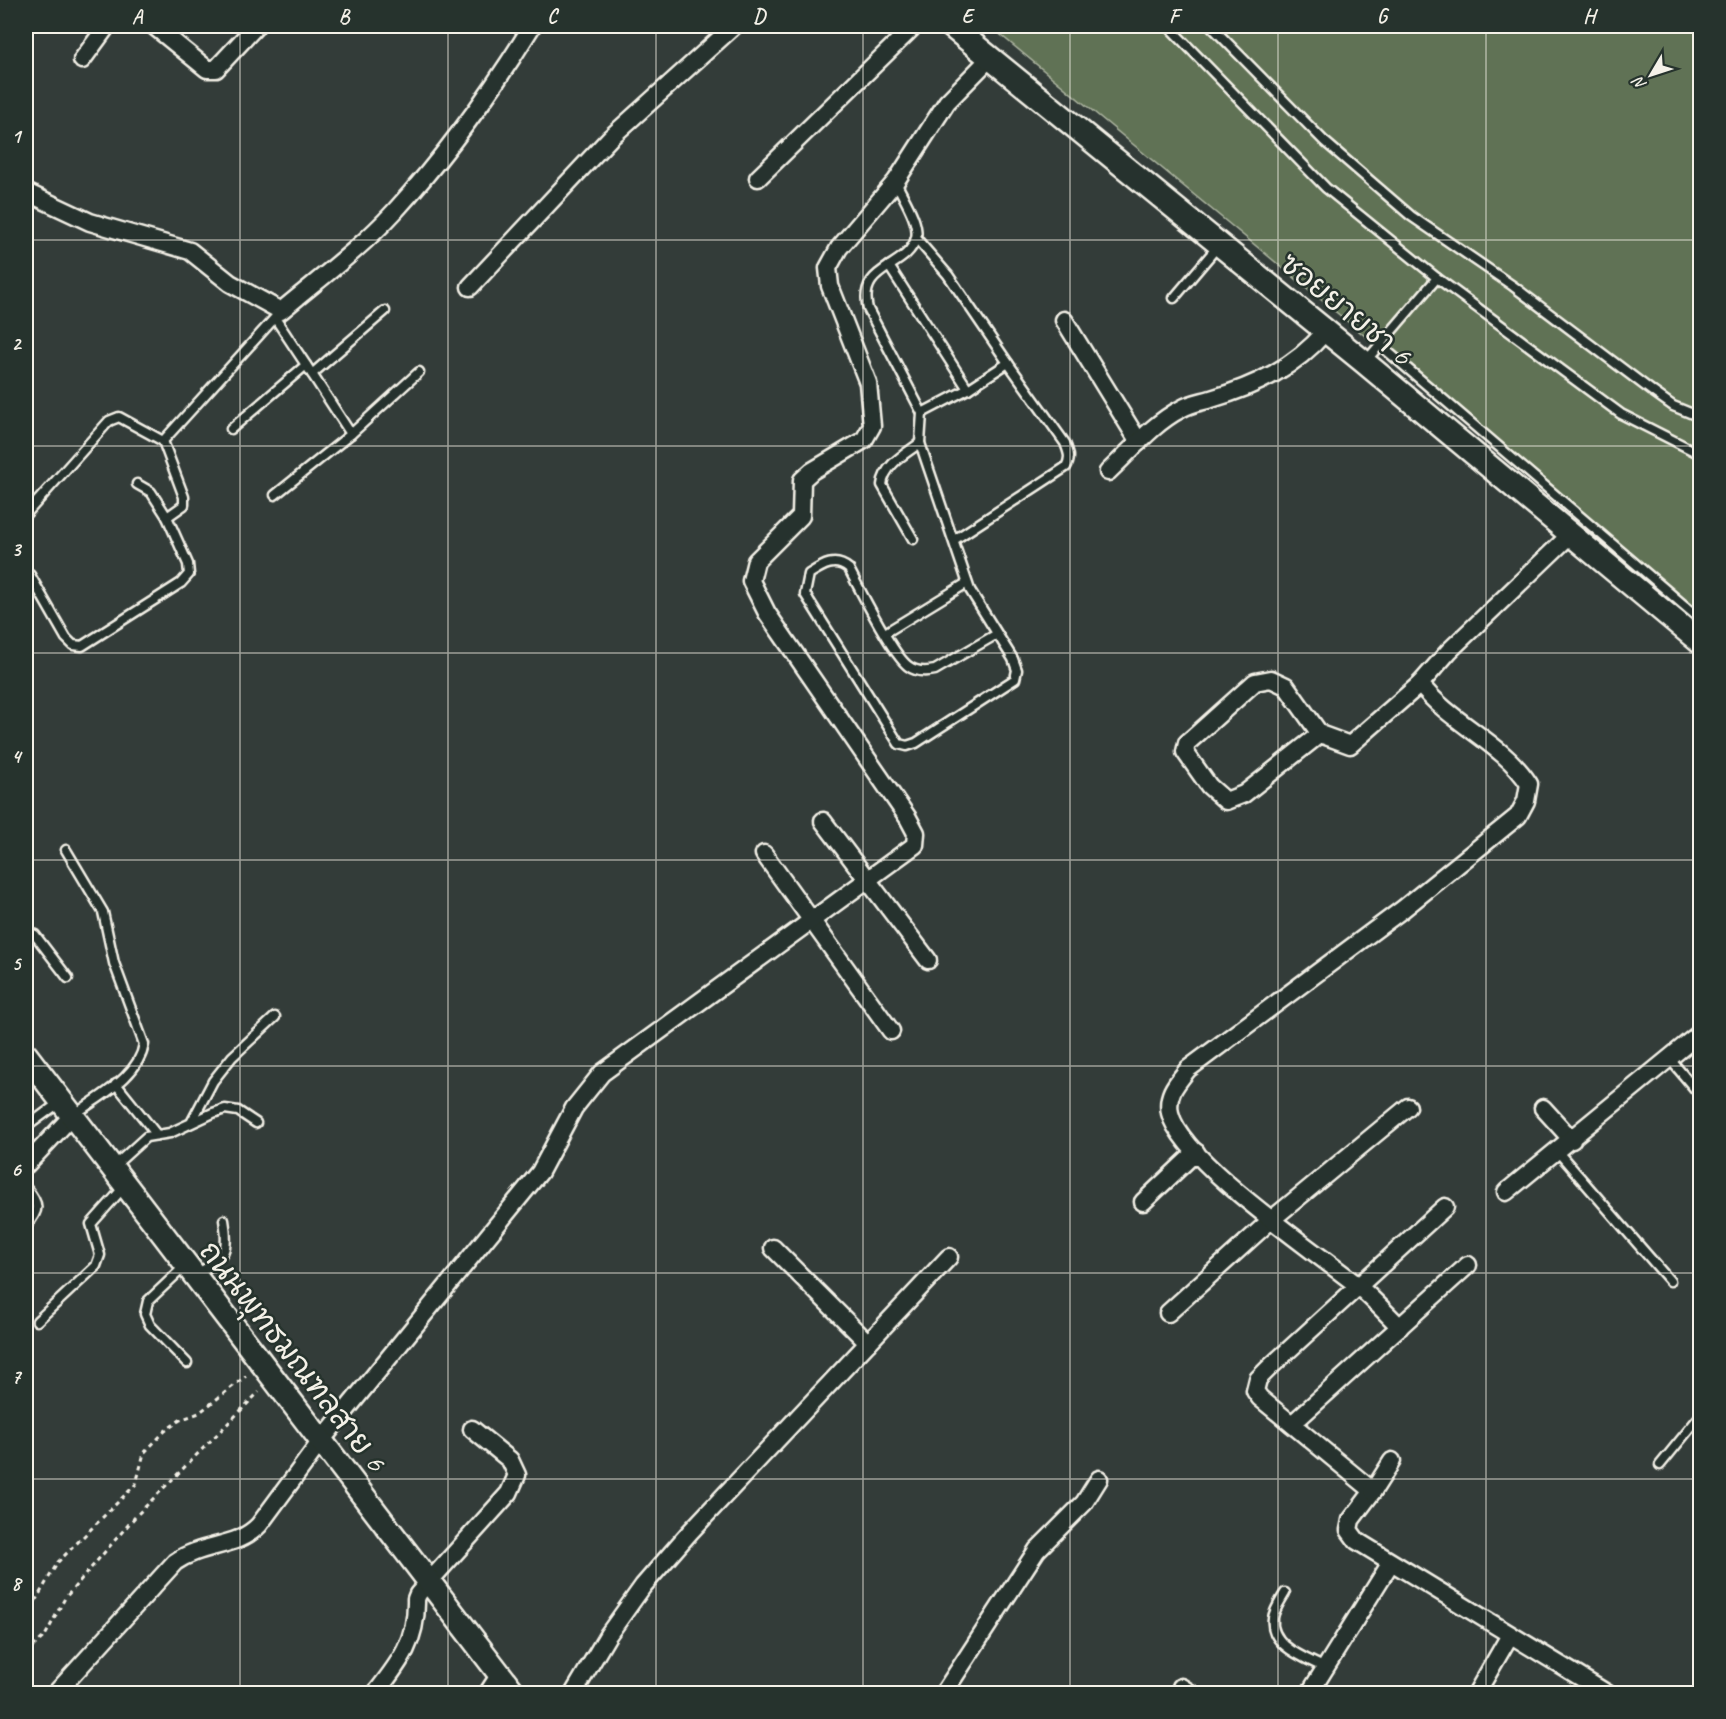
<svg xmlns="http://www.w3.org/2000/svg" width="1726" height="1719" font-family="Caveat,'Playpen Sans Thai',sans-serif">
<rect width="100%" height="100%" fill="#333c39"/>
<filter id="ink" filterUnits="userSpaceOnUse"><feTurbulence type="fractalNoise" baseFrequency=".0167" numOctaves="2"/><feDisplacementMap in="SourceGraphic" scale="12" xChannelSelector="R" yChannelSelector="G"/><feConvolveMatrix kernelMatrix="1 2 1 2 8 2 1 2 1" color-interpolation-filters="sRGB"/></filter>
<g filter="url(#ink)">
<!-- green -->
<path fill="#607254" stroke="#aab29e" stroke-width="1.5" d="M990,26H1700V613Z"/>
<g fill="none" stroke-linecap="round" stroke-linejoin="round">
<!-- lane casing -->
<g stroke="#f4f1e8" stroke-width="13">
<g id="lane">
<path d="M1168,26L1326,188L1437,278L1621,414L1700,454"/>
<path d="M1211,26L1324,141L1411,216L1513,286L1652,391L1673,406L1700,417"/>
<path d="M896,182C902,196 920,222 916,238C907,270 857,265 868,309L922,413L920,443L970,590L1013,659L1017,670L1015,679L916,743L907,746L899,744L805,594L809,574C823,565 835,557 849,569C860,590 892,654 908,666C916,672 926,672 935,670L997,634"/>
<path d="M916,238L948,275L1008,363L968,389L922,413"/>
<path d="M889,266L968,389"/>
<path d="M1174,298L1219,245"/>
<path d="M275,318L312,374L385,311"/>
<path d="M1380,345L1700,619"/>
<path d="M1365,362L1437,278"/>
<path d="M312,374L351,434L419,372"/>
<path d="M231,429L306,365"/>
<path d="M137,484L151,492L167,517L184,505V497L163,441L281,311"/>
<path d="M275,495L351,434"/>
<path d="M26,514L109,421L119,417L163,441"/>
<path d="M913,539L882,485C884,465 905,454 920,443"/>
<path d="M954,540L1066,467C1071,458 1069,453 1065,443L1008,363"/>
<path d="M30,575L66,638L73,645L82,646L181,583L189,574L188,564L167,517"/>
<path d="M885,633L967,583"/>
<path d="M66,850L103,912L114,963L144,1044C139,1077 99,1096 74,1115"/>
<path d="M26,931L35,935L68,978"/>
<path d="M1669,1058L1700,1095"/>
<path d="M116,1084L157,1135"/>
<path d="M192,1121L213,1081L232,1057L275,1017"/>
<path d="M26,1127L60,1102"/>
<path d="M1558,1152L1670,1281"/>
<path d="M113,1167L146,1137L170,1133L213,1113L225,1109L238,1111L256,1123"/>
<path d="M26,1188C40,1204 40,1210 26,1226"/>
<path d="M186,1265L148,1301L145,1314L150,1325L187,1363"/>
<path d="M195,1276C223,1256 230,1256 224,1220"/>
<path d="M37,1321L96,1266L100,1255L91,1224L125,1186"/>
<path d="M1660,1465L1700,1416"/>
<path d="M1285,1593C1281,1600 1274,1610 1273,1618C1269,1646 1306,1658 1325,1668"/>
</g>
</g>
<!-- street casing -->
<g stroke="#f4f1e8" stroke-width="21">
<g id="street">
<path d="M154,26L207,69H216L256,26"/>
<path d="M82,60L107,26"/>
<path d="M758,178L914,26"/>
<path d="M26,192L90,222L190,251L230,283L281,311C319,279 360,249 394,212C446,155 492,91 532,26"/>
<path d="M470,287L610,138L734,26"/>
<path d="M1064,320L1139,442"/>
<path d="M1108,472C1131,451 1152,424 1181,409C1191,403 1201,402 1211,399C1256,386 1295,367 1325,332"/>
<path d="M1320,734L1244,794L1226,801L1209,786L1185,752L1187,743L1195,736L1255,682L1271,679L1286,686L1320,734L1350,745L1420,684"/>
<path d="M823,821L928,960"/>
<path d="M764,854L891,1031"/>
<path d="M1543,1108L1572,1140"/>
<path d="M26,1165L72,1116"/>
<path d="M1506,1192L1700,1033"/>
<path d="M1143,1202L1196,1152"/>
<path d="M1445,1207L1269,1368L1258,1379L1255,1391L1260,1398L1373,1491L1351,1520L1349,1530L1357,1541L1608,1694"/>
<path d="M773,1248L868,1343"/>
<path d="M1168,1313L1271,1220L1408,1107"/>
<path d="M1400,1327C1386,1313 1372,1298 1357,1285C1316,1252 1181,1161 1170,1113C1166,1094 1177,1083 1188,1069L1403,909L1518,816L1526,801L1529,784C1502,742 1451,724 1420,684L1449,651L1570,535"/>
<path d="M1292,1424L1468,1265"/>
<path d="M1373,1491L1392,1461"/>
<path d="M1181,1687L1192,1694"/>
<path d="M55,1694L175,1562C204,1542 236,1549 259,1525L321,1441L540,1172L574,1108L602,1073L915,845L916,833L908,818L767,613L751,581L756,561L801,516L802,480L812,471L864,440L872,426L868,383L830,286L828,268L839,248L896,181L947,102L991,57"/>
<path d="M375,1694C400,1662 417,1641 416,1599L418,1594L509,1493L517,1475L510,1460L472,1429"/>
<path d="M487,1694L500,1674"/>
<path d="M573,1694L608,1635L643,1586L690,1532L949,1257"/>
<path d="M943,1694L1037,1550L1084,1503L1099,1479"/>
<path d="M1309,1694L1390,1564"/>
<path d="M1476,1694L1510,1635"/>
</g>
</g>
<!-- secondary casing -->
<g stroke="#f4f1e8" stroke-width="27">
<g id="secondary">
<path d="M951,26L1364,362L1700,642"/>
<path d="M26,1055L515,1694"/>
</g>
</g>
<!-- path -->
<g stroke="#f4f1e8" stroke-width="3" stroke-dasharray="4.5 4.5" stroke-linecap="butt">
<path d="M26,1617L58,1562L136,1484L144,1453L165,1431L180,1420L199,1413L246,1376"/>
<path d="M26,1653L45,1636L65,1598L135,1517L259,1392"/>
</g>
<!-- lane -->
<use href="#lane" stroke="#26332d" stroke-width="8"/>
<!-- street -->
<use href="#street" stroke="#26332d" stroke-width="16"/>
<!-- secondary -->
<use href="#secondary" stroke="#26332d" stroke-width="22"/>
</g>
</g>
<!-- grid -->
<path fill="none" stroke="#f4f1e8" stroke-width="1.5" stroke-opacity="0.55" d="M240,26V1694M448,26V1694M656,26V1694M863,26V1694M1070,26V1694M1278,26V1694M1486,26V1694M26,240H1700M26,446H1700M26,653H1700M26,860H1700M26,1066H1700M26,1273H1700M26,1479H1700"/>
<g text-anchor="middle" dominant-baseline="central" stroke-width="5" stroke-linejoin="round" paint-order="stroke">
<!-- street labels -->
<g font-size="30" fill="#f4f1e8" stroke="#26332d">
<text transform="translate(1346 309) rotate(39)">ซอยยายชา 6</text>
<text transform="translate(293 1356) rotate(52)">ถนนพุทธมณฑลสาย 6</text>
</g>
</g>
<!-- margin -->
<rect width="1726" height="1719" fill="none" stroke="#26332d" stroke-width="66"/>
<!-- north arrow -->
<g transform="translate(1651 75) rotate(231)" stroke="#26332d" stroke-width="4.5" paint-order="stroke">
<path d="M0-4.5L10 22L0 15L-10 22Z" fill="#f4f1e8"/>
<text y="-9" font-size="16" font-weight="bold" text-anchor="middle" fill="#f4f1e8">N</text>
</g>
<rect x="33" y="33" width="1660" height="1653" fill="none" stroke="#f4f1e8" stroke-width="2"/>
<g font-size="20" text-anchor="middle" font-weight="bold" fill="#f4f1e8">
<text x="137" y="23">A</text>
<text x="344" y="23">B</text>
<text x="552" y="23">C</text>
<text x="759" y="23">D</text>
<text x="967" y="23">E</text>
<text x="1174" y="23">F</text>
<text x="1382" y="23">G</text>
<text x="1589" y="23">H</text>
<text x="16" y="143">1</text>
<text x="16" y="350">2</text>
<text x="16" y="556">3</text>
<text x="16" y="763">4</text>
<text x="16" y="970">5</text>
<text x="16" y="1176">6</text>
<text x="16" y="1383">7</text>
<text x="16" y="1590">8</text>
</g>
</svg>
